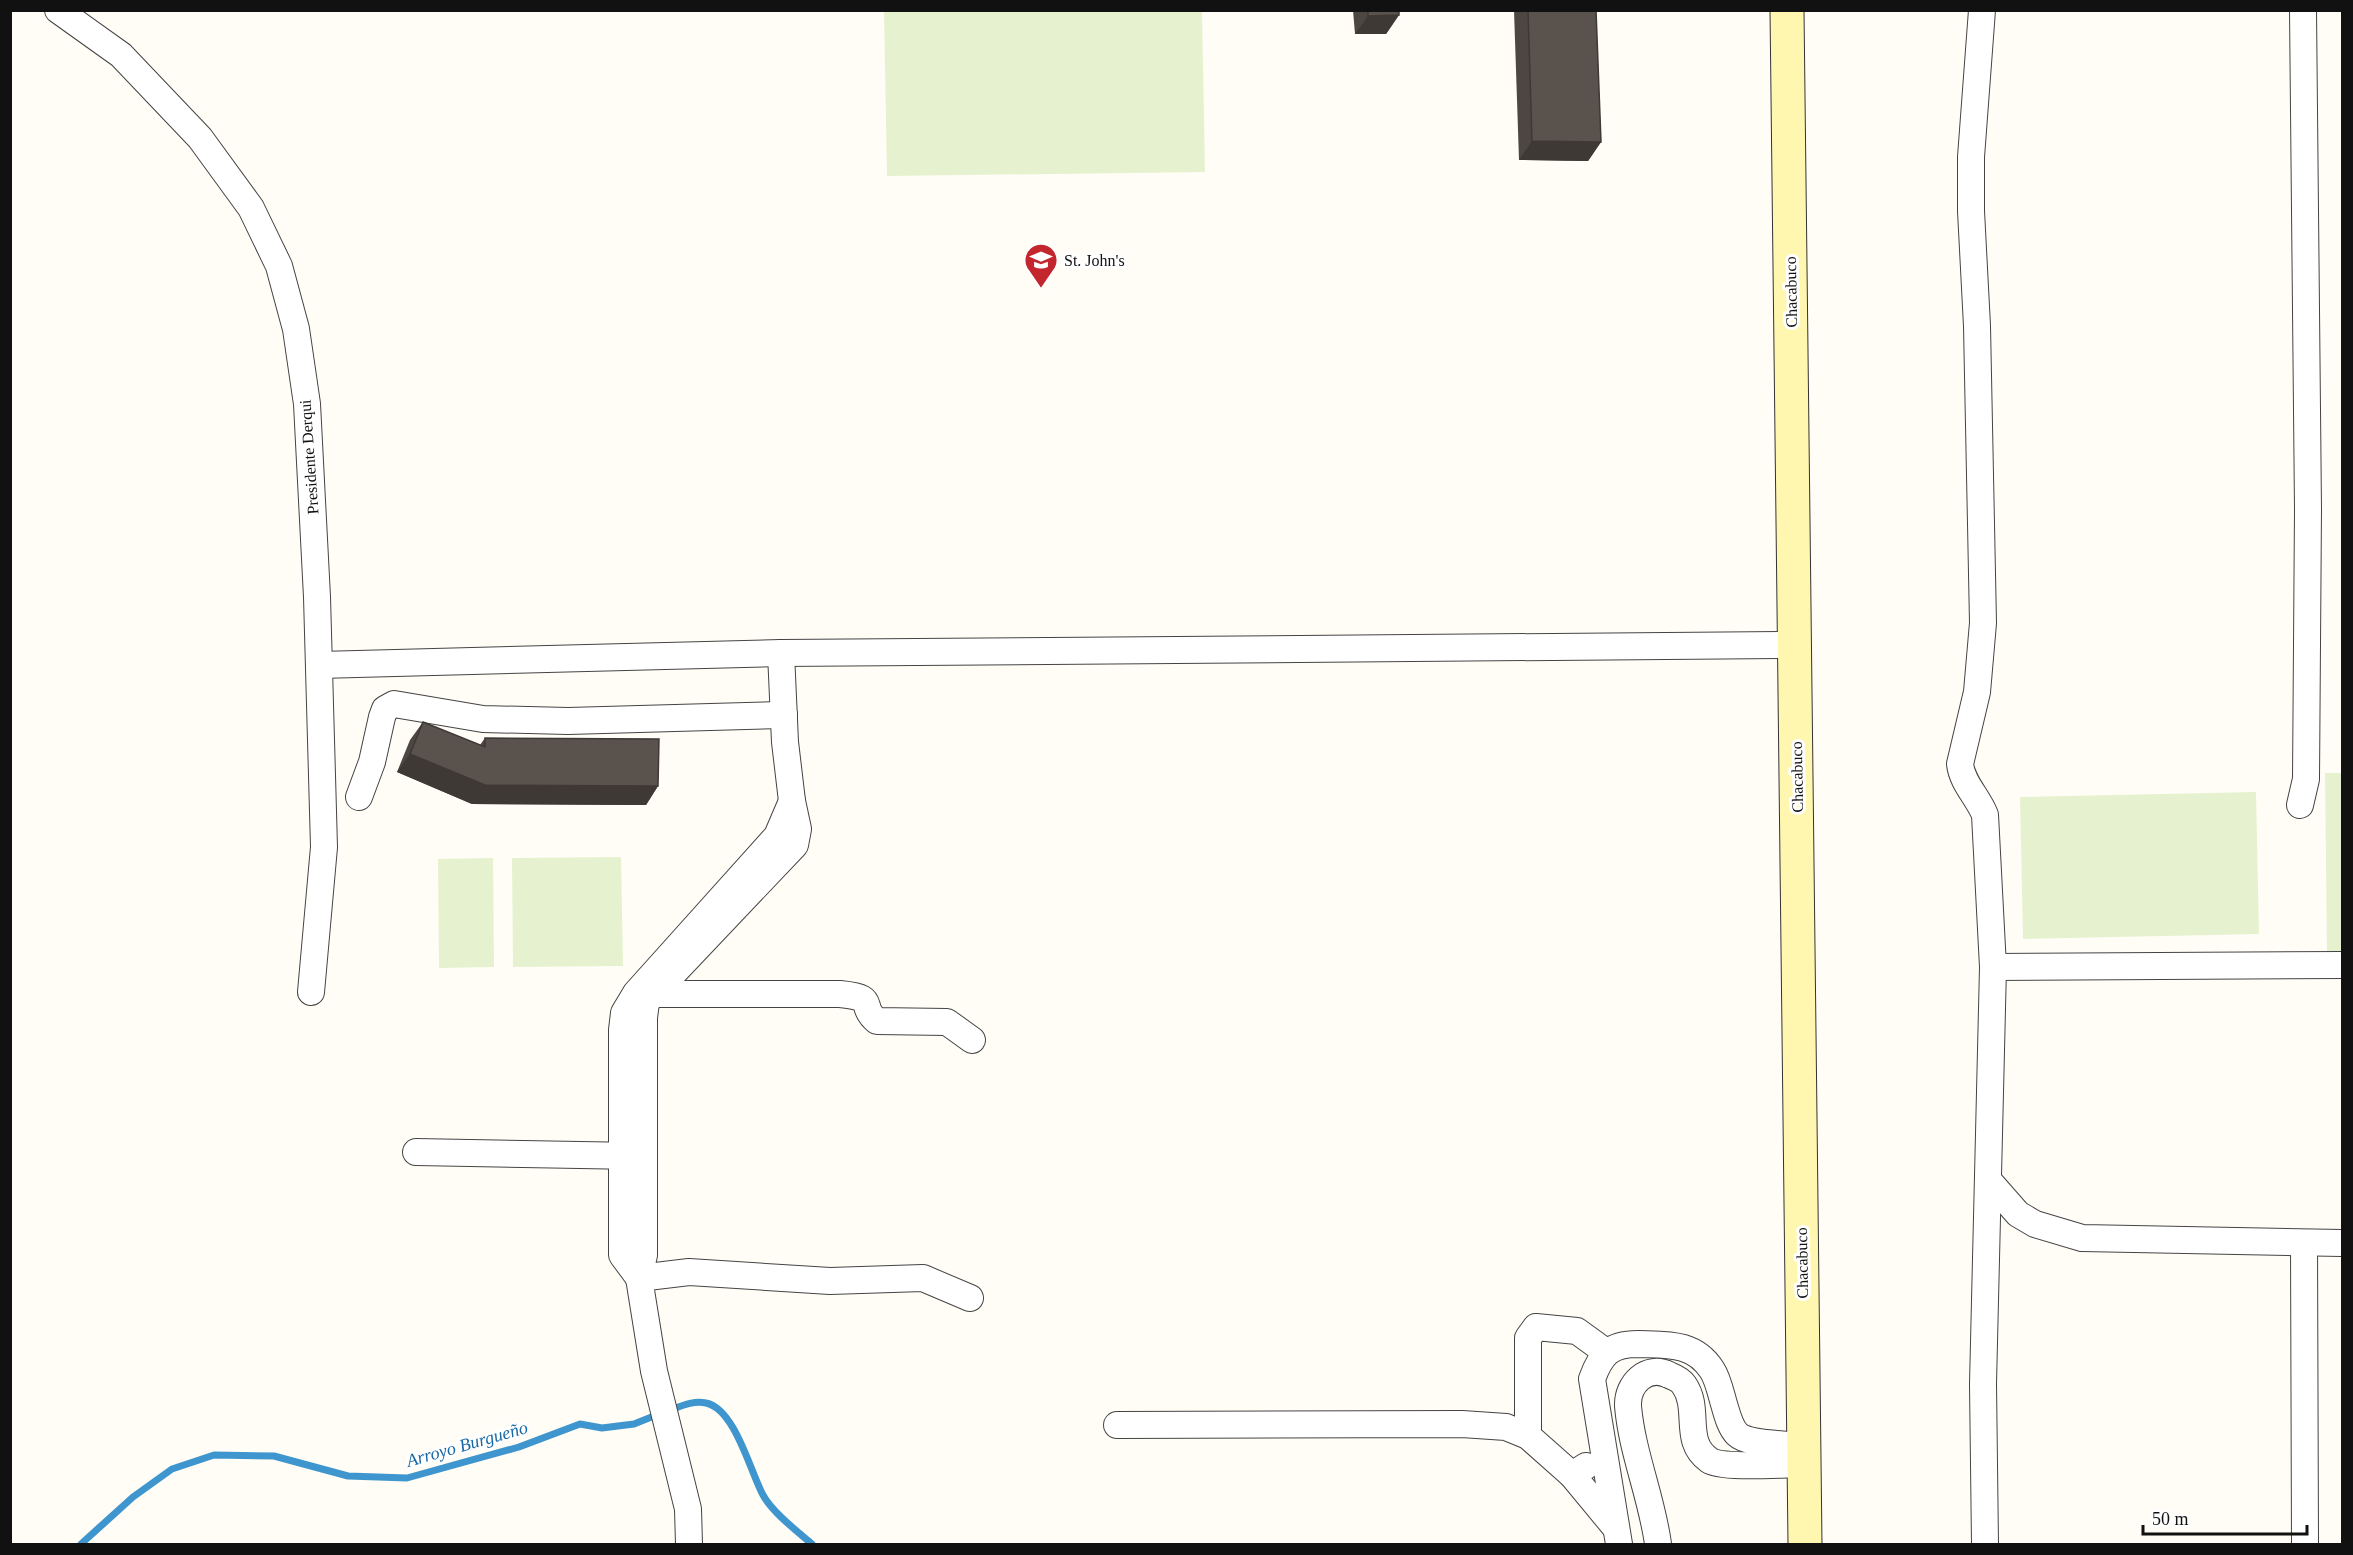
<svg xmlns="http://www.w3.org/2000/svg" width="2353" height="1555" font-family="Georgia,serif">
<rect width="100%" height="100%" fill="#fffdf5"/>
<!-- pitch -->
<g fill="#e6f2cf">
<path d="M884,11H1202L1205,172L887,176Z"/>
<path d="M2325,773H2342V956H2327Z"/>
<path d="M2256,792L2259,934L2023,939L2020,797Z"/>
<path d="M621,857L623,966L513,967L512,858Z"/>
<path d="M493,858L494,967L439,968L438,859Z"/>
</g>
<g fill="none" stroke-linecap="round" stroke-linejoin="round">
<!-- stream -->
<g stroke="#3f96cf" stroke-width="7">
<path d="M670,1410C681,1406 694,1400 706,1403C735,1409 750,1471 763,1495C772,1512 798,1532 812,1544"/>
<path d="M81,1544L133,1497L172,1469L214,1455L274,1456L348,1476L407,1478L519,1447L580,1424L602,1428L634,1424L659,1414"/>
</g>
<!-- street casing -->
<g stroke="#444" stroke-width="28">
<g id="street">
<path d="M58,10L121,55L200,138L251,208L279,266L296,329L307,404L317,597L324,847L311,992"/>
<path d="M1982,10L1971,157V211L1977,326L1983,623L1977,692L1960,764C1962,783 1978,797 1985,815L1993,967L1983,1384L1985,1544"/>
<path d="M781,653L785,742L792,801"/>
<path d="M319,665L781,653L1795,645"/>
<path d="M359,797L372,762L382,717L385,709L394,704L483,719L568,721L784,715"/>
<path d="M792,801L798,829L795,845L646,1002L644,1018V1255L639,1278L622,1255V1030L624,1013L636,993L777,836Z"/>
<path d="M2300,805L2306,779L2308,509L2303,10"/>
<path d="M1993,967L2342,965"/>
<path d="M645,994H840C880,998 857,1005 877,1021L947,1022L972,1040"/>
<path d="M416,1152L637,1156"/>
<path d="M1989,1181L2018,1214L2035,1224L2082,1238L2342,1243"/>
<path d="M2304,1243L2305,1544"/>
<path d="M1117,1425L1462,1424L1506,1427L1528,1436L1572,1475"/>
<path d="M1528,1436V1338L1536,1327L1577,1331L1606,1352"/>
<path d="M1586,1466L1572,1475L1615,1527"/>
<path d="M689,1544L688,1509L654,1371L639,1278L689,1272L830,1281L923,1278L970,1298"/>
<path d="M1619,1544L1592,1379C1601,1354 1610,1344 1638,1344C1667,1345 1694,1342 1712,1370C1718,1379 1721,1394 1724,1404C1727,1414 1730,1427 1737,1434C1748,1445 1788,1444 1804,1446"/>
<path d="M1658,1544C1652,1498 1632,1453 1628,1406C1627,1384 1647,1364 1669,1375C1674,1377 1681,1380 1684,1385C1701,1409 1682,1441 1709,1460C1722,1469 1785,1464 1804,1464"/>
</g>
</g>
<!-- secondary casing -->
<g stroke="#333" stroke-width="35">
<path id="secondary" d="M1787,10L1805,1544"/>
</g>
<!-- street -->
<use href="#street" stroke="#fff" stroke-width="26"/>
<!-- secondary -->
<use href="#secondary" stroke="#fff6b0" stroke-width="33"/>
</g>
<!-- wall -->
<g fill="#4d4742">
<path d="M1353,10H1399V15L1386,34H1355Z"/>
<path d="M1514,10H1596L1601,142L1588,161L1519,160Z"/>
<path d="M423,722L480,745L485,738L658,786L646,805L472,804L397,772L410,740Z"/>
</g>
<!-- shaded-wall -->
<g fill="#3f3936">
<path d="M1399,15L1386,34H1355L1368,16Z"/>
<path d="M1532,141L1601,142L1588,161L1519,160Z"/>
<path d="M410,754L658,786L646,805L472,804L397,772Z"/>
</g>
<!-- building -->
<g fill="#5a524d" stroke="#3f3936" stroke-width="1.5">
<path d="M1368,10H1399V15L1368,16Z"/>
<path d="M1528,10H1596L1601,142L1532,141Z"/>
<path d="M423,722L485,747V738L659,739L658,786L485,785L410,754Z"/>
</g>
<!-- icons -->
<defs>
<g id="university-pin" transform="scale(1.725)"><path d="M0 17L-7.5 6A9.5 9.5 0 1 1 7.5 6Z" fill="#c4262e" stroke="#fff"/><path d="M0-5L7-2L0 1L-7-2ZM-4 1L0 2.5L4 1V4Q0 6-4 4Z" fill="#fff"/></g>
</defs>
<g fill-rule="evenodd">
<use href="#university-pin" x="1041" y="260"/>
</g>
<g text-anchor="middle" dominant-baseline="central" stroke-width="6" stroke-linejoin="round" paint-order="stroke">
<!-- poi labels -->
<g font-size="16" fill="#111" stroke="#fff" text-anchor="start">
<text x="1064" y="260">St. John's</text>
</g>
<!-- street labels -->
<g font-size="16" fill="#111" stroke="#fff">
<text transform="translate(1791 292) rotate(-91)">Chacabuco</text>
<text transform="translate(309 457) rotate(-94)">Presidente Derqui</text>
<text transform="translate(1797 777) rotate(-91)">Chacabuco</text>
<text transform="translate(1802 1263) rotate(-91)">Chacabuco</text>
</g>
<!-- water labels -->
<g font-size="18" font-style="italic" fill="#1768a6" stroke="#fff">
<text transform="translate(467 1444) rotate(-16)">Arroyo Burgueño</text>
</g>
</g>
<!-- border -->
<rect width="2353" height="1555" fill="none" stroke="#111111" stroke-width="24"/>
<!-- scale -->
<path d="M2143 1525v9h164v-9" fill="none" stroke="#111111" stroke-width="3"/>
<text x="2152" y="1525" font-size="18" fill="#111111" stroke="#ffffff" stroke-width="4.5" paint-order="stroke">50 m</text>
</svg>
